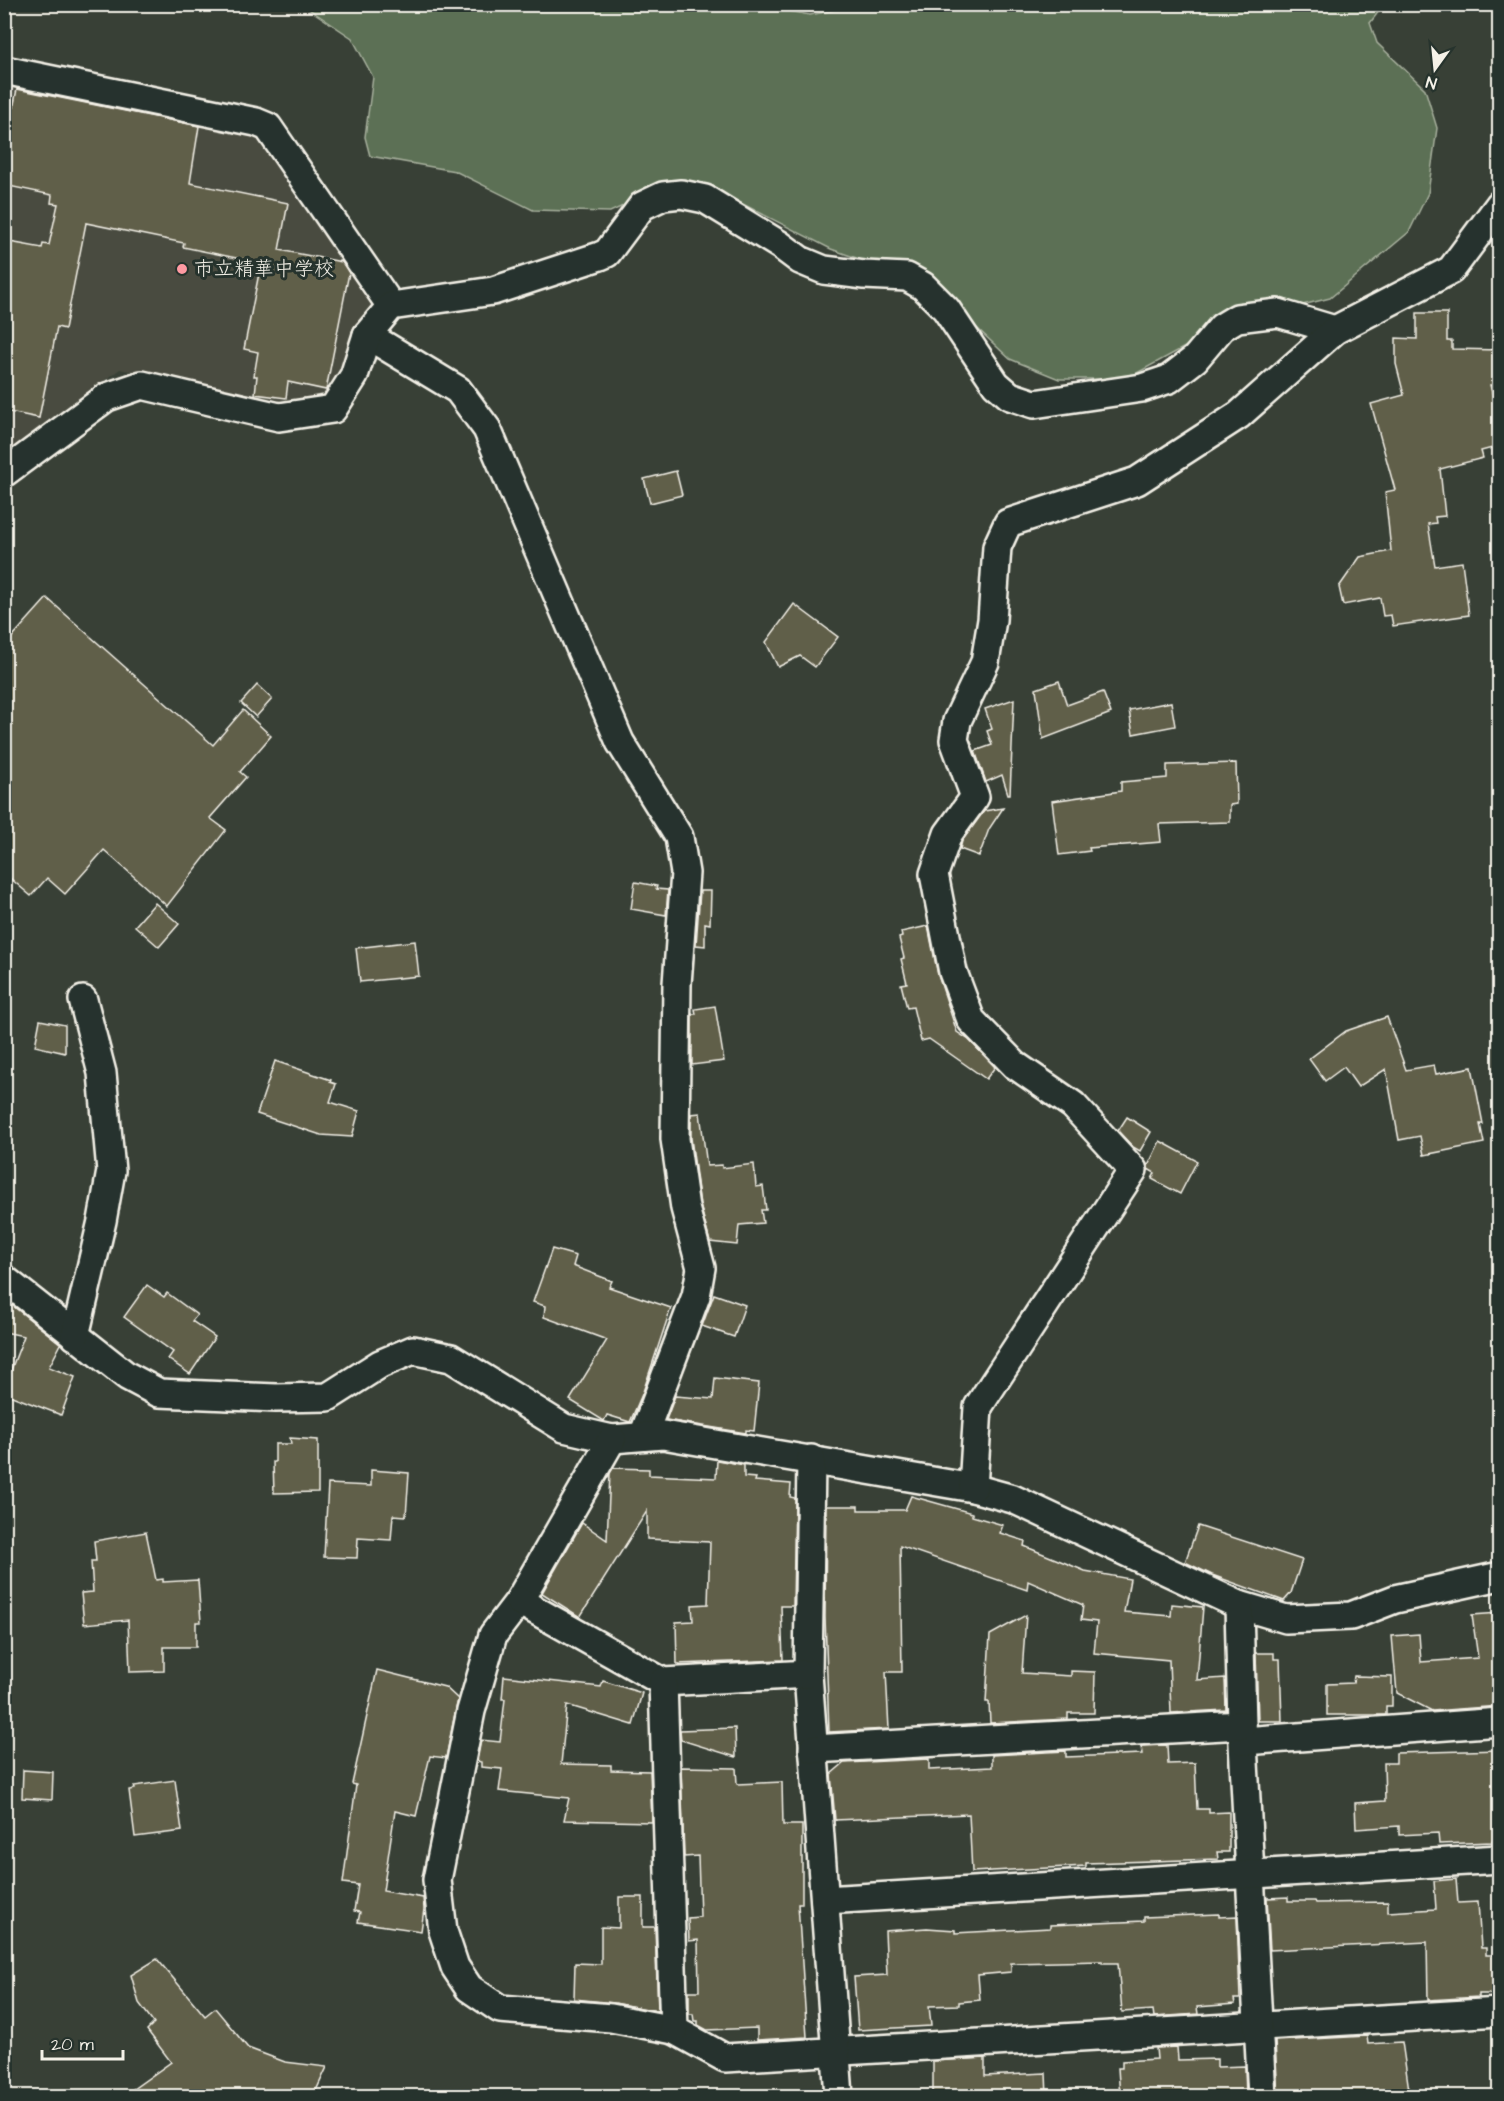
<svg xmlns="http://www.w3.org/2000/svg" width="1504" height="2101" font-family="'Architects Daughter','Klee One',sans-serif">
<rect width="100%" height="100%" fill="#384036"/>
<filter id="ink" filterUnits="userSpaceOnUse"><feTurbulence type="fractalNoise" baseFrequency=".0167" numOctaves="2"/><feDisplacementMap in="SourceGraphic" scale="12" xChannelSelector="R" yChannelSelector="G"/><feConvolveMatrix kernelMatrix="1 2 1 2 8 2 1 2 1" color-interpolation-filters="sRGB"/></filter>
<g filter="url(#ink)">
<!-- built -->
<path fill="#484c3f" d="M5,79L239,130L258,137L269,149L372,302L329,401L294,405L214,391L120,369L5,457Z"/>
<!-- green -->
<path fill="#5b7054" stroke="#a8b09e" stroke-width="1.5" d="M749,4L810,15L850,7L853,4L1412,5L1382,7L1370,23L1377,43L1425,89L1437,128L1428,193L1409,232L1330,298L1227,324L1126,379H1059L1010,359L930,284L831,249L729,197L689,189L647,195L610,212L533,210L455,171L370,156L365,137L373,77L352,38L303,5Z"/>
<!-- building -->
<g fill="#615e4a" stroke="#f4f1e8" stroke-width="1.5">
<path d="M17,89L199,126L190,183L288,203L279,250L342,262L349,273L326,390L288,382L286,398L255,394L257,376H254L258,352L244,349L261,263L183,247L184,243L86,223L65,329L57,327L39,418L4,411V241L42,248L43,244L49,245L58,204L51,203L52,195L4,185V117L11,119Z"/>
<path d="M1417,313H1447V341H1452V349L1500,350V385H1490L1500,422V446L1481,451L1483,458L1440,469L1445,516L1435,517L1436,523L1428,524L1435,566L1462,562L1469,615L1393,626L1391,615L1383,616L1380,598L1343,605L1339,587L1360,557L1391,551L1385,492L1395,490L1371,404L1404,395L1396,364V338L1417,339Z"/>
<path d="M676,471L682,495L650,503L644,479Z"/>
<path d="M47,598L213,745L243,710L271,736L240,772L246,777L210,818L226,830L167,906L104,850L65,894L47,878L31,896L4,873V646Z"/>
<path d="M794,604L838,637L815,667L800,656L778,667L766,642Z"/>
<path d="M1059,681L1067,705L1103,692L1111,713L1043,739L1036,689Z"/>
<path d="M257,685L272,699L256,717L241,703Z"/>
<path d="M1014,699L1010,794H1008L1002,775L986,782L975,751L992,745L987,731L992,729L985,709Z"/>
<path d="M1171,702L1175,726L1133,734L1129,710Z"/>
<path d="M1236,763L1237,804L1230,805V822L1159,824L1161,842L1089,848L1090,851L1059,855L1052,801L1121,791V782L1167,778V765Z"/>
<path d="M1003,808L989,829L979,856L960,849L962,841L984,811Z"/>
<path d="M635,882L657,886L656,889L668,890L666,915L631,909Z"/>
<path d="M700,891H711L710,924L705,923V946L696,945Z"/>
<path d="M155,903L179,924L159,947L135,926Z"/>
<path d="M928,926L938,975L957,1032L969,1040L995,1067L986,1079L929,1039L921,1041L913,1007L907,1008L901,984L907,983L901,959L904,958L899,938L902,937L901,932Z"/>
<path d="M415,941L419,976L360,982L356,948Z"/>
<path d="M715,1006L724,1061L692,1065V1014H696L695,1009Z"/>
<path d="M1387,1017L1406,1070L1434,1065L1436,1074L1472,1067L1483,1124H1480L1484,1143L1424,1155L1420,1136L1399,1140L1386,1069L1358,1087L1344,1067L1325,1081L1309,1059L1346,1031Z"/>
<path d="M40,1020L65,1025V1053L35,1046Z"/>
<path d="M275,1061L331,1080L330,1082L336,1084L330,1102L359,1111L352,1137L321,1135L257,1114Z"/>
<path d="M700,1113L707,1166L722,1165V1168L754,1164L756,1187L763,1186L766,1210H761L763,1223L739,1225L737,1245L710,1242L700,1205L691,1138V1114Z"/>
<path d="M1127,1117L1151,1132L1140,1151L1133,1147L1118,1131Z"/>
<path d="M1160,1141L1197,1161L1180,1194L1152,1179L1155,1173L1148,1169V1166Z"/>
<path d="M552,1249L576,1256L573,1266L612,1281L609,1287L671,1308L643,1392L630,1422L607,1415L604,1421L570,1400L607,1340L544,1317L545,1306L533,1302Z"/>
<path d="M147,1285L164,1297L167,1293L197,1315L192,1321L215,1337L190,1374L168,1359L173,1352L124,1317Z"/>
<path d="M714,1294L745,1305L734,1337L702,1326Z"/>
<path d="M4,1299L61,1344L49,1367L75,1377L61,1415L4,1393V1388L24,1336L4,1332Z"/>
<path d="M715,1378L759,1383L754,1431L746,1430V1433L666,1420L675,1396L713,1399Z"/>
<path d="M290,1438L318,1440V1492L274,1493L273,1462H275V1444H291Z"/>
<path d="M717,1460L744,1465V1477L756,1478L755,1481L791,1484L790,1497L795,1498L793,1606H781L783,1660L677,1664L676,1622L693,1621L692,1605L708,1604L710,1542L647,1539V1511L580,1617L542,1593L582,1523L607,1540L610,1473L613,1468L649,1469V1475L716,1478Z"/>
<path d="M371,1470L409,1473L406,1516L393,1515L391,1540L358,1538L357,1558L324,1557L328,1484L371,1486Z"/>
<path d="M911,1496L972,1513V1516L1003,1525L1000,1533L1025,1541L1024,1546L1085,1571L1130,1579L1124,1612L1171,1616L1172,1604L1203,1607L1197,1680L1225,1678L1226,1710L1171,1713L1169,1660L1094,1653L1097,1622L1081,1620L1083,1605L1028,1581L1027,1590L900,1546L902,1672H886L889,1729L829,1732L825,1617L826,1506H858V1510H905Z"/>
<path d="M1198,1526L1302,1560L1291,1593L1284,1601L1212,1575L1185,1562Z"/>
<path d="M146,1532L156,1580L163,1579V1582L198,1580L201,1622H196V1647H164V1671L130,1672L128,1620L84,1624L81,1593L93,1592L91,1561H96L94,1541Z"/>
<path d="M1500,1613V1706L1432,1711L1397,1693L1392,1636L1419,1634L1421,1662L1478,1658L1472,1615Z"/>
<path d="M1026,1615L1022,1673L1071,1676V1671L1095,1672L1094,1713H1068V1719L990,1723L989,1702H986L990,1635Z"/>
<path d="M1256,1653H1274V1659H1280L1282,1721H1258Z"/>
<path d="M377,1670L445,1687L458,1699L446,1758L430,1756L416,1816L395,1811L383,1891L423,1898L424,1909L421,1931L358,1922L360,1912L354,1911L358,1885L343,1883L356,1785L352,1784Z"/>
<path d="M504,1676L601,1687L603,1681L642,1693L633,1725L567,1705L561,1764L611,1765V1770L650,1771L652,1822L564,1820L569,1798L499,1791L502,1769L481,1767V1762L477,1761L481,1740L500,1742L505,1699H502Z"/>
<path d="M1354,1676L1392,1677V1706H1386V1715H1327V1684L1353,1683Z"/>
<path d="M735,1728L736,1757L681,1740L680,1730Z"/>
<path d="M1167,1745L1168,1764L1195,1763L1197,1809H1209V1813L1229,1812V1852H1217L1218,1859L1086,1863V1866L972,1872L969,1814L835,1820L831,1774L844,1763L929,1759V1770L992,1767V1755L1066,1751V1757L1142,1754L1141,1746Z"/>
<path d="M1500,1750V1840H1493V1842L1439,1844L1438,1833L1399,1835V1826L1356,1829L1355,1803L1385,1801L1384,1763H1396V1753Z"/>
<path d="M681,1767L736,1768L737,1784L782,1782L783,1825H802V1904H798L807,2037L757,2040V2028L707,2030L698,2025V2021H694L693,2014H689V1991H699L698,1940L689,1941L688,1918L700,1917L698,1856L684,1857Z"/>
<path d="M23,1770L53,1772L52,1800L22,1798Z"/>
<path d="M175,1780L182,1831L135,1837L129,1790L135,1789L134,1786Z"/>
<path d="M1456,1879L1458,1903L1478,1902L1481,1948H1486V1955H1500V1994H1479V1997L1428,2000L1427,1942L1270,1950L1267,1898L1288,1897V1901H1315L1316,1903L1388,1902V1912L1436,1909L1434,1881Z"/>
<path d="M619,1897H643V1927H655L658,2011L614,2003L574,1999L575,1963L601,1964V1927L619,1928Z"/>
<path d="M1219,1914V1917L1237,1916L1240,1999H1234L1235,2004L1197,2007L1198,2014L1154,2017L1153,2010L1122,2012L1118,1963H1102V1961L1011,1963V1972L978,1975L980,2000L959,2002V2005L929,2006L931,2026L858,2030L854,1977L887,1975L885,1931L927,1928L955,1930V1933L1050,1928V1925L1144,1921V1917Z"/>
<path d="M157,1959L205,2016L215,2008L248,2048L285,2062L327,2067L313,2097H122L171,2062L147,2030L154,2023L139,2003L131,1975Z"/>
<path d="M1367,2036L1368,2044L1402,2042L1410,2097H1278L1275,2041Z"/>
<path d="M1177,2047L1178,2060L1217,2059V2067L1245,2066L1246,2097H1184V2093L1160,2097H1120L1118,2068H1122V2061L1157,2059L1156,2048Z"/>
<path d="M985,2058V2076L1046,2073L1047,2097H933V2061Z"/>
</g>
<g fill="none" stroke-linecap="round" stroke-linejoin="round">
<!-- street casing -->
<g stroke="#f4f1e8" stroke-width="32">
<g id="street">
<path d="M4,70L256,122L268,127L391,306"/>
<path d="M367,335L458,390L487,429L620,742L679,837L685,873L677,984L675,1139L685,1208L701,1268L696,1296L643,1436"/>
<path d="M4,473L107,397L142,385L279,417L333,409L354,376L367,335L391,306L493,291L600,256L607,253L642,206L663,196L681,194L705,199L780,245L800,260L824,270L864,275L907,277L923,286L946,309L996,384L1010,396L1034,404L1142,388L1169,379L1195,359L1222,327L1237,318L1278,313L1335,330"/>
<path d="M4,1279L127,1376L159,1393L276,1398L328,1397L380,1364L413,1350L451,1358L564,1428L612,1439L663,1435L973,1488L1013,1499L1239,1605L1286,1619L1351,1616L1395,1599L1500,1576"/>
<path d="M75,1336L102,1221L111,1171L102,1073L83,1000"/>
<path d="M612,1439L519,1601L493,1635L471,1711L437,1880L443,1931L455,1967L469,1988L500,2009L611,2018L674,2030L725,2058L1500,2012"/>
<path d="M811,1459L808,1674L839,2096"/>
<path d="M973,1488L978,1407L1133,1170L1073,1105L1015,1065L971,1020L953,972L934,874L948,834L975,797L954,740L957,721L985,662L992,620L997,547L1008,523L1137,481L1239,415L1335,330L1451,270L1500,204"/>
<path d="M519,1601L663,1682L808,1674"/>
<path d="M1239,1605L1242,1725L1262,2096"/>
<path d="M663,1682L674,2030"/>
<path d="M1244,1741L1500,1722"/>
<path d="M813,1749L1242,1725"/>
<path d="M825,1900L1500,1859"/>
</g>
</g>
<!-- street -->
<use href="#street" stroke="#26332d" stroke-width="27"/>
</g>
</g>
<!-- markers -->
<circle fill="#ff9aa2" stroke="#26332d" stroke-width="2" cx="182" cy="269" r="6"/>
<g text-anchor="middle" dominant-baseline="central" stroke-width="6" stroke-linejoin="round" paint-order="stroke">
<!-- poi labels -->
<g font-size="20" fill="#f4f1e8" stroke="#26332d" text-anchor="start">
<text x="194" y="269">市立精華中学校</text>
</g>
</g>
<!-- margin -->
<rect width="1504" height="2101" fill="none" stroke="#26332d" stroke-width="24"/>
<rect x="12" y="12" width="1480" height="2077" fill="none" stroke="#f4f1e8" stroke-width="2" filter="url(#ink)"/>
<!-- north arrow -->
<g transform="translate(1435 69) rotate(195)" stroke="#26332d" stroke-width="4.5" paint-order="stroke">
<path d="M0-4.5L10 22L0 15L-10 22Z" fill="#f4f1e8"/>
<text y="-9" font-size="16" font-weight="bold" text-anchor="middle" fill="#f4f1e8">N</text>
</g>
<!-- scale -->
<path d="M42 2050v9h81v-9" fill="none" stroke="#f4f1e8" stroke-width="3"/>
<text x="51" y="2050" font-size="18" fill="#f4f1e8" stroke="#26332d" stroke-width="4.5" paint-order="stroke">20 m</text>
</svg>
